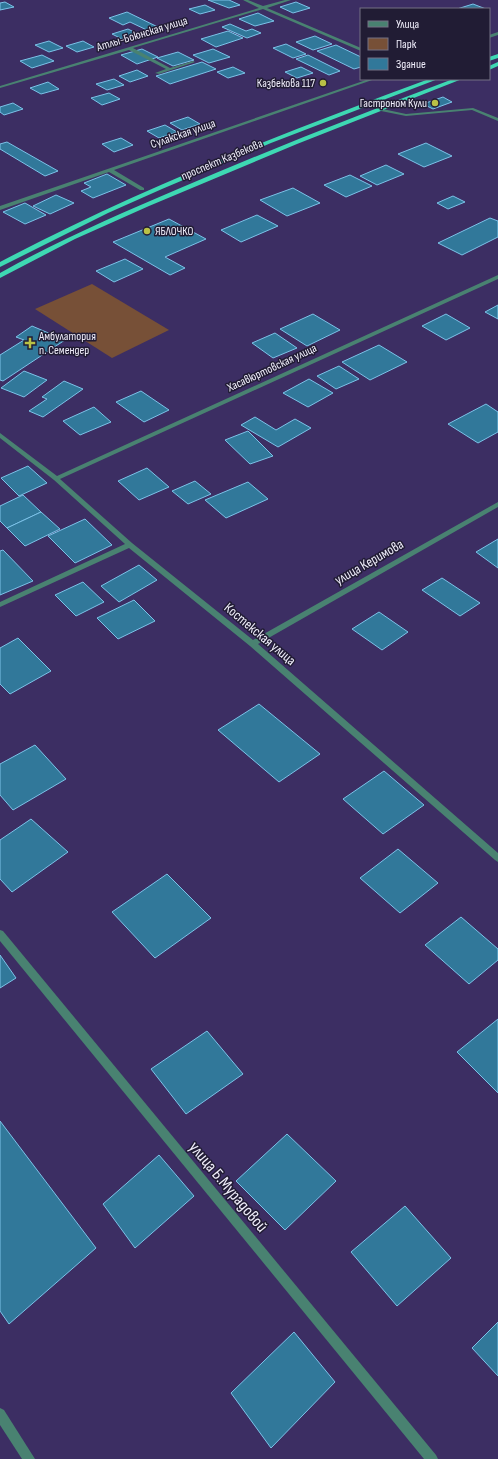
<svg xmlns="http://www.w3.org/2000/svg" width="498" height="1459" font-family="'Sofia Sans Condensed',sans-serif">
<rect width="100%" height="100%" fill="#3c2e63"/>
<!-- green -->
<path fill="#775037" d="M92,284L169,330L112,358L35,309Z"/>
<!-- building -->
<g fill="#31789a" stroke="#7cc2e8">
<path d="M208,0H229L240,5L229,8Z"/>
<path d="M5,2L14,7L0,10V3Z"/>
<path d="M296,2L310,8L293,13L280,7Z"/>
<path d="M473,4L486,9H457Z"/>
<path d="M205,5L215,10L200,14L189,9Z"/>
<path d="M127,12L162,29L151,32L130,22L123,25L109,18Z"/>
<path d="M258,13L274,21L255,26L239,19Z"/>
<path d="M230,24L246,31L252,29L261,33L247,38L222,27Z"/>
<path d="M128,29L138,34L122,39L112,34Z"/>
<path d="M228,31L243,38L216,47L201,39Z"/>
<path d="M315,36L332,44L313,50L296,42Z"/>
<path d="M49,41L63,48L49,52L35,45Z"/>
<path d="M83,41L94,47L77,52L66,46Z"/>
<path d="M286,44L306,54L293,58L273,48Z"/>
<path d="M336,45L361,57V67L354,69L317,51Z"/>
<path d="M142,49L158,57L137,64L121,55Z"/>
<path d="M213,49L230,57L209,63L193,55Z"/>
<path d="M178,52L194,60L173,66L157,58Z"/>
<path d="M42,55L54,61L32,68L20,61Z"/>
<path d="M308,55L340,71L329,75L296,59Z"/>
<path d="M202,62L216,69L170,84L156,76Z"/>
<path d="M233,67L245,73L228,78L217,72Z"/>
<path d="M301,67L313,73L297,78L285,72Z"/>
<path d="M137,70L148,76L130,82L119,76Z"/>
<path d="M114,79L124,85L107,90L96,84Z"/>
<path d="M48,82L59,89L41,94L30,88Z"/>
<path d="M109,93L120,99L102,105L91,98Z"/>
<path d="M443,97L452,102L433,109L423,104Z"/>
<path d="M13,103L23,109L4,115L0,112V107Z"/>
<path d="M188,117L200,124L182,130L170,123Z"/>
<path d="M165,125L177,132L159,138L147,131Z"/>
<path d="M121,138L133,145L114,152L102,144Z"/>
<path d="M7,142L58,171L45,176L0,149V144Z"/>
<path d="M426,143L452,156L424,167L398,154Z"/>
<path d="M386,165L404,174L377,185L360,176Z"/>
<path d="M107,174L126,185L93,198L81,191L91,187L84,183Z"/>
<path d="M350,175L372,186L346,197L324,185Z"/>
<path d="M293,188L320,203L287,216L260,200Z"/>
<path d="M56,195L74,203L50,214L33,206Z"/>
<path d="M453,196L465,202L448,209L437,203Z"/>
<path d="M25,203L46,215L25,224L3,212Z"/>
<path d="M257,215L278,226L241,242L221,230Z"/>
<path d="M490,218L498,221V237L462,255L438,243Z"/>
<path d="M169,219L206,239L165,257L185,268L170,275L113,242Z"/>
<path d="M125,259L143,269L114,282L96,271Z"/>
<path d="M498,305V319L485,312Z"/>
<path d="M313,314L340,330L307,346L280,329Z"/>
<path d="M446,314L470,328L446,340L422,326Z"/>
<path d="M32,326L65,340L3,381L0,380V355L24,340L16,337Z"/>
<path d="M275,333L297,348L273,358L252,343Z"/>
<path d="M379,345L407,362L370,380L342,362Z"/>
<path d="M339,366L359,379L336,389L317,376Z"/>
<path d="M24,371L47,380L24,397L1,388Z"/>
<path d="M309,379L333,393L308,407L283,393Z"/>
<path d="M64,381L83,389L43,417L29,411L47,399L42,397Z"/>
<path d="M141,391L169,410L144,422L116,402Z"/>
<path d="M486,404L498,412V432L478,443L448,424Z"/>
<path d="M94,407L111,422L80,435L63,421Z"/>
<path d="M255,417L276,430L295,419L311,428L278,447L241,425Z"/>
<path d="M248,431L273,456L250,464L225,440Z"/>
<path d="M28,466L47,483L19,496L1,478Z"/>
<path d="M147,468L169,487L139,500L118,481Z"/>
<path d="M195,481L211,494L188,504L172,491Z"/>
<path d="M248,482L268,499L226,518L205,500Z"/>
<path d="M23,495L41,512L7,528L0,521V506Z"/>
<path d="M41,512L60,529L25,546L7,528Z"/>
<path d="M85,519L112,545L75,563L48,536Z"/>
<path d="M498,539V568L476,552Z"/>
<path d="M3,550L33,581L0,595V551Z"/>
<path d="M139,565L157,580L119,602L101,586Z"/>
<path d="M442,578L480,603L460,616L422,590Z"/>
<path d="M83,582L104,602L76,616L55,595Z"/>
<path d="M134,600L155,621L118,639L97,618Z"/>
<path d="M379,612L408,632L382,650L352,629Z"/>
<path d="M18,638L51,671L10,694L0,684V648Z"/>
<path d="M259,704L320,754L279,782L218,730Z"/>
<path d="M35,745L66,779L13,810L0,795V764Z"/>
<path d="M384,771L424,805L383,834L343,799Z"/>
<path d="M31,819L68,852L12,892L0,879V840Z"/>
<path d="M398,849L438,883L400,913L360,878Z"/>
<path d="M167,874L211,918L155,958L112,912Z"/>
<path d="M461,917L498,949V960L469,984L425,945Z"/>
<path d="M0,955L16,978L0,988Z"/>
<path d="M498,1019V1093L457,1052Z"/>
<path d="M207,1031L243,1074L186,1114L151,1069Z"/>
<path d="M0,1121L96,1248L9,1324L0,1311Z"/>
<path d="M287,1134L336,1181L285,1230L236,1181Z"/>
<path d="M159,1155L194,1196L135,1248L103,1204Z"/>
<path d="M405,1206L451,1258L397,1306L351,1252Z"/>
<path d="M498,1322V1376L472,1348Z"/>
<path d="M294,1332L335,1382L271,1448L231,1393Z"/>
</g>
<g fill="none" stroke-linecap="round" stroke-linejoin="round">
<!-- minor -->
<g fill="#498271" fill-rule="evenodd">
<path d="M243,0H248L263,6L285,0H291L267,8L361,48V51L263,9L133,48L170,68L193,61L195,62L159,74L155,73L166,69L129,50L0,88V86L259,8Z"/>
<path d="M498,32V35L489,38V35Z"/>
<path d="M369,79H375L114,170L144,188V190H140L109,172L0,210V206Z"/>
<path d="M378,108L406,114L473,108L498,118V121L472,110L406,116L376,110V108Z"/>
<path d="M498,275V279L60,479L132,543L253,640L498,502V507L258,644L498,853V862L495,860L250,646L129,548L0,607V602L125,544L54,480L0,438V433L57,476Z"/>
<path d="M0,930L3,931L436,1455L438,1459H424L0,941Z"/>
<path d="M0,1408L4,1410L35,1459H22L0,1425Z"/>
</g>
<!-- trunk -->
<g fill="#3ed8b3" fill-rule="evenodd">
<path d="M498,54V58L489,61V57Z"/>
<path d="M498,62V66L489,70V66Z"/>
<path d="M429,79H438L271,143L162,189L108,213L0,267V262C138,189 283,133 429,79Z"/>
<path d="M453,79H462L297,144L149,206L75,239L0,278V273C57,241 117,215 178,189C269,150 361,114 453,79Z"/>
</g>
</g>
<!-- markers -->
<g fill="#b9c146" stroke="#211c34" stroke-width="1.5">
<circle cx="323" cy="83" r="4"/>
<circle cx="435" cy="103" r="4"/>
<circle cx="147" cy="231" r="4"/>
<path d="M28 337h4v4h4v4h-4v4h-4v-4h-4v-4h4z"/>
</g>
<g text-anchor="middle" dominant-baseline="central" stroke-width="3" stroke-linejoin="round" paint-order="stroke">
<!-- far-street labels -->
<g font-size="12" fill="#f0eefb" stroke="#211c34">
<text transform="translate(142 34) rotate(-17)">Атлы-Боюнская улица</text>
<text transform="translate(183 134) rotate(-19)">Сулакская улица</text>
<text transform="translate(222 160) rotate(-23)">проспект Казбекова</text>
<text transform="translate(272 368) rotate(-25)">Хасавюртовская улица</text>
</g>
<!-- far-poi labels -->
<g font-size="12" fill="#f0eefb" stroke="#211c34" text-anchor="end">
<text x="315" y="83">Казбекова 117</text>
<text x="427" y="103">Гастроном Кули</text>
<text x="155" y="231" text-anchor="start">ЯБЛОЧКО</text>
<text x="39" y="336" text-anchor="start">Амбулатория<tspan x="39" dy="14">п. Семендер</tspan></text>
</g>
<!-- street labels -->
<g font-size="14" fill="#f0eefb" stroke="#211c34">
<text transform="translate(369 562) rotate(-30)">улица Керимова</text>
<text transform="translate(260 634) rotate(40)">Костекская улица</text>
</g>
<!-- near-street labels -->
<g font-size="17" fill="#f0eefb" stroke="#211c34">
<text transform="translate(228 1187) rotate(50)">улица Б.Мурадовой</text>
</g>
</g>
<!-- legend -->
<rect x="360" y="8" width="130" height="72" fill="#211c34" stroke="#747084"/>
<rect x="368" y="21" width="20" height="6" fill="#498271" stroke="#747084"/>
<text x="396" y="28" font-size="12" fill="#f0eefb">Улица</text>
<rect x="368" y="38" width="20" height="12" fill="#775037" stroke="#747084"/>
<text x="396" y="48" font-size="12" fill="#f0eefb">Парк</text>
<rect x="368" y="58" width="20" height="12" fill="#31789a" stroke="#747084"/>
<text x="396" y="68" font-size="12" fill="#f0eefb">Здание</text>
</svg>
